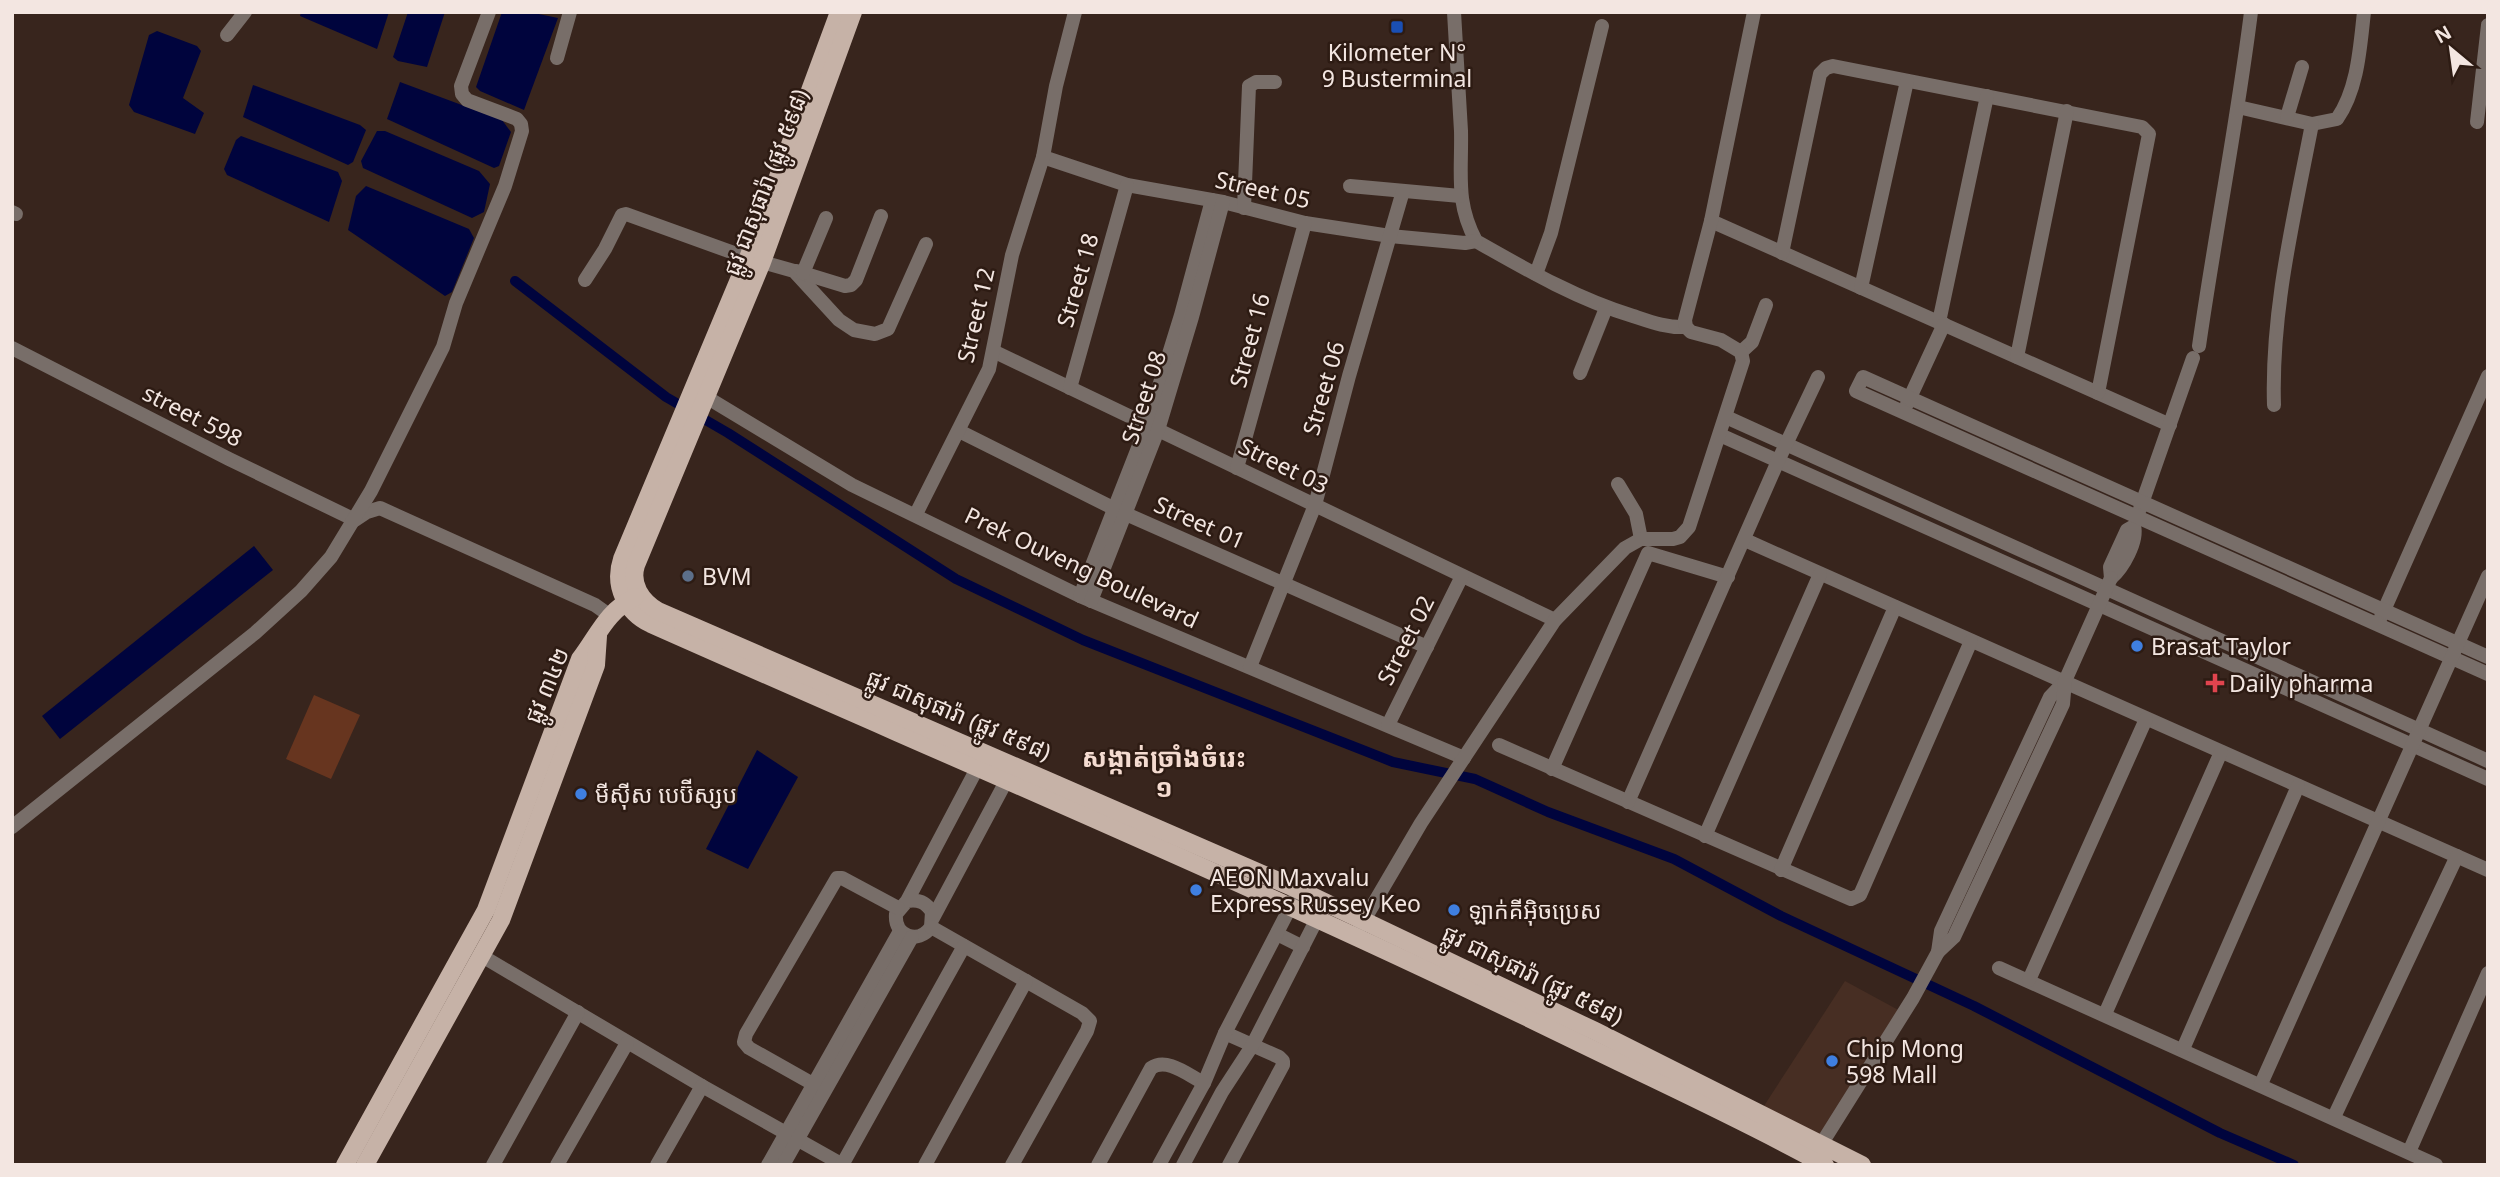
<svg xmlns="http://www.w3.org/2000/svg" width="2500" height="1177" font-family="'Noto Sans','Noto Sans Khmer',sans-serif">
<rect width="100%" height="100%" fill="#38251d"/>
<!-- built -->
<path fill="#472e23" d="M1845,981L1902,1012L1821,1140L1762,1109Z"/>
<!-- green -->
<path fill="#67351f" d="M314,695L360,715L331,779L286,759Z"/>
<!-- water -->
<g fill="#00043d">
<path d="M301,12H389L377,49L300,16Z"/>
<path d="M408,12H445L427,67L398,61L393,57Z"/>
<path d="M502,12H529L558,18L524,110L480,91L476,87Z"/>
<path d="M157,31L197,46L201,51L183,98L204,113L195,134L134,112L129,105L149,35Z"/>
<path d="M400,82L502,120L511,132L499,166L494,168L387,119Z"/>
<path d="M253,85L360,125L366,130L353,162L348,165L243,117Z"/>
<path d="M377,131H385L479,171L490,184L484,212L472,218L363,168L361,161Z"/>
<path d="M241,136L338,172L342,181L329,222L227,175L224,169L236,140Z"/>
<path d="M366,186L469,229L474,238L452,292L445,296L348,230L356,196Z"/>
<path d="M254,546L273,570L60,739L42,716Z"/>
<path d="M757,750L798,777L748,869L706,849Z"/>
</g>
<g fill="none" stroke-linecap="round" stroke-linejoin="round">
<!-- canal -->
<path stroke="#00043d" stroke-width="10" d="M515,281L666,397L728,433L956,579L1083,640L1393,762L1475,779L1548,812L1674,859L1781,916L1974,1006L2220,1133L2294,1165"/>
<!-- minor -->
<g stroke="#786e69" stroke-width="14">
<path d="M1454,12C1456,52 1459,91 1461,131C1462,173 1455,202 1476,241C1527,270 1577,299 1633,316C1651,322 1667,328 1686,327"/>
<path d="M227,35L245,12"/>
<path d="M557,58L570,12"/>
<path d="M2238,107L2312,124L2337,119C2358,89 2360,47 2364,12"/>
<path d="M2287,117L2302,67"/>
<path d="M2477,122L2488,25"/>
<path d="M1043,157L1127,185L1223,202L1305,223L1390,236L1465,243L1476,241"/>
<path d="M1350,186L1460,196"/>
<path d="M1244,208L1249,86L1256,82H1275"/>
<path d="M12,212L16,214"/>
<path d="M1711,221L2170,425"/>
<path d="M1782,253L1820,74L1826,68L1833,66L2142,127L2149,134L2098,393"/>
<path d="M762,262L794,271L839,320L854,330L875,334L888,329L926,244"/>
<path d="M796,271L845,286L851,285L856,280L881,216"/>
<path d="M803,273L826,218"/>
<path d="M1536,274L1551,233L1602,26"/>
<path d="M585,280L605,249L622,215L626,214L748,258"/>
<path d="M1861,288L1907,81"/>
<path d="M1939,322L1987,96"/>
<path d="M2199,346C2215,234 2237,124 2251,12"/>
<path d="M12,348L229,459L355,520L367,512L380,508L595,605L609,615"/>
<path d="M993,351L1555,620"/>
<path d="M1741,352L1752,342L1766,305"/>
<path d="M2017,357L2067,111"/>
<path d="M1580,373L1606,308"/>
<path d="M1070,388L1127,185"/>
<path d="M698,392L852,485L1080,596L1464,758"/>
<path d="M1907,404L1944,324"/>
<path d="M2274,405C2271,311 2294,217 2312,124"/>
<path d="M1726,417L2488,761"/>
<path d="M959,431L1117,510L1427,647"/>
<path d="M1720,435L2488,779"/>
<path d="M1237,468L1305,223"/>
<path d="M1618,484L1636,514L1641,539"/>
<path d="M2140,509L2193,358"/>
<path d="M916,514L989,369L1012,255L1043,157L1056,86L1075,12"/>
<path d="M2134,526C2138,541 2123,568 2111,578L2110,567L2127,530Z"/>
<path d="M1745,540L2488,870"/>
<path d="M1080,596L1147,425L1181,315L1212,200"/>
<path d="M1091,601L1158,430L1192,317L1223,202"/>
<path d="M2381,617L2488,376"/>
<path d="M2488,657L1863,377L1856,391L2488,674"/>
<path d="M1250,667L1315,505L1349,376L1403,191"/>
<path d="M1388,725L1462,576"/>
<path d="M1499,745L1851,899L1860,895L1971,641"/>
<path d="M1552,769L1648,553L1728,577"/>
<path d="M1628,802L1778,461L1818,377"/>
<path d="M12,827L255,633L301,591L331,557L371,491L443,347L456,303L505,186L522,131L521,124L517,119L467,100L462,94L461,86L489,12"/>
<path d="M1705,836L1820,574"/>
<path d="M1781,870L1895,607"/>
<path d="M907,901C918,899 926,902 932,912L931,927C918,945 894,936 896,914L907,901L982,759"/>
<path d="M933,918L1011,772"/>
<path d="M931,927L1082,1013L1090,1021L1087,1031L1012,1165"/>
<path d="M1360,927L1421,823L1555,620L1625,548L1641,539H1673L1680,537L1689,527L1743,361L1741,352L1721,340L1691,332L1686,327L1685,320L1711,221L1754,12"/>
<path d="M1277,934L1303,947"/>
<path d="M1938,952L1941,931L2050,697L2065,681"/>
<path d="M482,956L702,1086L843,1165"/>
<path d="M1999,968L2436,1165"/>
<path d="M2029,980L2146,719"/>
<path d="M2105,1014L2221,752"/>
<path d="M1225,1033L1279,1057L1283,1061V1065L1229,1165"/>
<path d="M2183,1049L2298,786"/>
<path d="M813,1084L749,1048L744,1042L746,1034L837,878H842L898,908"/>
<path d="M2261,1084L2488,576"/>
<path d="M2334,1117L2457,856"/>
<path d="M1817,1151L1913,998L1938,952L1954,937L2063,704L2065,681L2111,578"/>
<path d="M2409,1152L2488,973"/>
<path d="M493,1165L578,1012"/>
<path d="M557,1165L627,1043"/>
<path d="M657,1165L702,1086"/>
<path d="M768,1165L900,931"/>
<path d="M783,1165L912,937"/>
<path d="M842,1165L964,946"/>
<path d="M925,1165L1026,981"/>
<path d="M1098,1165L1151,1068C1167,1057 1188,1075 1204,1083"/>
<path d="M1159,1165L1204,1083L1225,1033L1295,898"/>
<path d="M1183,1165L1222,1092L1252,1046L1321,911"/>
</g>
<!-- major -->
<g stroke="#c6b2a7" stroke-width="18">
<path d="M839,12L748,258L622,559C613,586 626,612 651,624C966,764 1283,897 1592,1049C1670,1087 1749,1123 1825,1165"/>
<path d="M853,12L762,262L636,565C630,584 641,601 658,611L1299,890L1595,1031L1862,1165"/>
<path d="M345,1165L486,910L580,659C599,634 606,612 635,597"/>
<path d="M365,1165L501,920L596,665L598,636"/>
</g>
</g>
<!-- markers -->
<rect fill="#1a4fb4" stroke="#2d1b13" stroke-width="2.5" x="1390" y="20" width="14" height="14" rx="3.5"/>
<circle fill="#5c6f8a" stroke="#2d1b13" stroke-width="2.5" cx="688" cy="576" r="7"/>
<g fill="#3f7fe0" stroke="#2d1b13" stroke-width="2.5">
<circle cx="2137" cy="646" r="7"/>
<circle cx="581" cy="794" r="7"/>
<circle cx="1196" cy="890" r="7"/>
<circle cx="1454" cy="910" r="7"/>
<circle cx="1832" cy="1061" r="7"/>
</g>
<path fill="#e0444e" stroke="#2d1b13" stroke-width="2.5" d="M2211.5 672.5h7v7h7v7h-7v7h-7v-7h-7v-7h7z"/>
<g text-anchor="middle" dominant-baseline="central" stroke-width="5" stroke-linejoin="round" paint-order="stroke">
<!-- poi labels -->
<g font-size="23" fill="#f3e6e1" stroke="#2d1b13" text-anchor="start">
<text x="1397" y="52" text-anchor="middle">Kilometer N°<tspan x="1397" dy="26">9 Busterminal</tspan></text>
<text x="702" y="576">BVM</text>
<text x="2151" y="646">Brasat Taylor</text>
<text x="2229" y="683">Daily pharma</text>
<text x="595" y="794">មីសុីស បេប៊ីស្សប</text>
<text x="1210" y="877">AEON Maxvalu<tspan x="1210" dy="26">Express Russey Keo</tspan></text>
<text x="1468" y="910">ឡាក់គីអ៊ិចប្រេស</text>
<text x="1846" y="1048">Chip Mong<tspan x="1846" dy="26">598 Mall</tspan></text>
</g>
<!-- street labels -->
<g font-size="23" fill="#f3e6e1" stroke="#2d1b13">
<text transform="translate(765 182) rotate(-69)">ផ្លូវ ជាសុផារ៉ា (ផ្លូវ ៥៩៨)</text>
<text transform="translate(1263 189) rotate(13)">Street 05</text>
<text transform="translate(1077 280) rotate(-74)">Street 18</text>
<text transform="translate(975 315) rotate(-77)">Street 12</text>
<text transform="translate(1249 340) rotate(-75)">Street 16</text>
<text transform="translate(1323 388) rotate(-74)">Street 06</text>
<text transform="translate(1143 397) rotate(-72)">Street 08</text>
<text transform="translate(193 415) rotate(27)">street 598</text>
<text transform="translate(1284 465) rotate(26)">Street 03</text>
<text transform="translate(1200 522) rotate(24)">Street 01</text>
<text transform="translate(1082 567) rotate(25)">Prek Ouveng Boulevard</text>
<text transform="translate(1405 640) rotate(-63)">Street 02</text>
<text transform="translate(546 685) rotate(-67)">ផ្លូវ ៣៤២</text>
<text transform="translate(959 714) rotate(23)">ផ្លូវ ជាសុផារ៉ា (ផ្លូវ ៥៩៨)</text>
<text transform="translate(1533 974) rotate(26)">ផ្លូវ ជាសុផារ៉ា (ផ្លូវ ៥៩៨)</text>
</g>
<!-- quarter labels -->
<g font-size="26" font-weight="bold" fill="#f4dbd0" stroke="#2d1b13">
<text x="1164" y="757">សង្កាត់ច្រាំងចំរេះ<tspan x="1164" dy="30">១</tspan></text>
</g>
</g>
<!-- border -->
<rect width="2500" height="1177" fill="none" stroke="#f3e6e1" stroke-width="28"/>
<!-- north arrow -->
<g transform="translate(2451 49) rotate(331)" stroke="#2d1b13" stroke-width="5" paint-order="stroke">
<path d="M0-5L12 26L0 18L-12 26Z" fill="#f3e6e1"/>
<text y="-10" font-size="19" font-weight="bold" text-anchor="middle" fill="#f3e6e1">N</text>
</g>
</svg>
